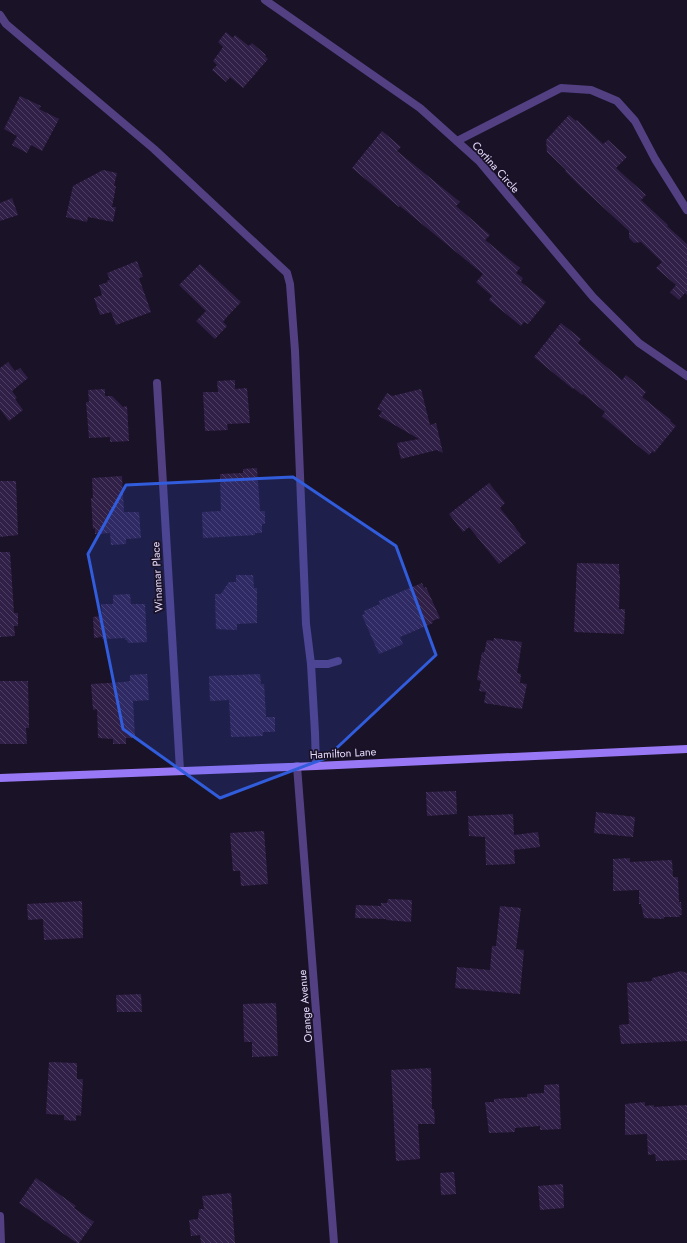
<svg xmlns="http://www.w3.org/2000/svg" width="687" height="1243" font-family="Jost,sans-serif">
<defs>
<pattern id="building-back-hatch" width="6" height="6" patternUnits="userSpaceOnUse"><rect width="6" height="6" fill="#301f47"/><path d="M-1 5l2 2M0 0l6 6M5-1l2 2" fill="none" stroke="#4e3f62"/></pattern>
</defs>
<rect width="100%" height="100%" fill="#1a1227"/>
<!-- building -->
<g fill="url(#building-back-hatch)">
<path d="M226,32L233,38L235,35L249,46L252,43L266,55L265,56L268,59L243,88L230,77L226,82L212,70L217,65L213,61L223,47L218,42Z"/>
<path d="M20,96L41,106L39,109L59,119L42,151L31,145L27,153L12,145L17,136L4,129Z"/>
<path d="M569,115L576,121L577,120L603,144L608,140L627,157L616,168L646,195L641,200L668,225L667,226L687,244V295L685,293L679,300L670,292L676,285L656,268L662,262L641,242L634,243L629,238V231L580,186L565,171L566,170L547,152L546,140Z"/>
<path d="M382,131L401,147L397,151L460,202L456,206L490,235L485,240L520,268L516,273L523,278L521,282L546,302L528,324L524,322L521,326L489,300L492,296L476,282L483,274L400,206L399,207L352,168Z"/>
<path d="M103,170L117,173L114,186H116L112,207H116L113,222L88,217L87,222L66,217L73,186Z"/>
<path d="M12,198L18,215L0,221V203Z"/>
<path d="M137,261L143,277L139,278L151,312L116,325L111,312L100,315L94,298L102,295L99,285L108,282L107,280H110L107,273Z"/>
<path d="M200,264L241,302L227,317L223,322L227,326L215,339L196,321L206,311L179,285Z"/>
<path d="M561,323L581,339L578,343L622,380L626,375L646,392L642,397L671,420L670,421L676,426L654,453L653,451L649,455L602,416L605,412L583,394L582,395L574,388L573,389L534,357Z"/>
<path d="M8,362L15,371L20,368L28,378L12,391L17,398L15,399L23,410L9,421L0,409V368Z"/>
<path d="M235,380V389L247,388L250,423L227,424L228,430L205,431L203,392H218L217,381Z"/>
<path d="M105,389V396H112L123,407L127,406L129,441L110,442V437L89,438L86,402H89L88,390Z"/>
<path d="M421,389L430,425L436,423L443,453L437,450L401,459L397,443L419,439L379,416L382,411L377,409L387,393L392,396Z"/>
<path d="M257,468L260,511H265V524H262V533H255V535L203,538L202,512L221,511L220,474L243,473V469Z"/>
<path d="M122,476L124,512H139L141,538L126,539V544L111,545L110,533L95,534V528L93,529L91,498H93L92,478Z"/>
<path d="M0,481H16L18,535L0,537Z"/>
<path d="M489,483L505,503L500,508L521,535L520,536L526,543L499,564L469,527L463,532L449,514Z"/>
<path d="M0,552H10L14,613H18V626H14L15,636L0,637Z"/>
<path d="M577,563L619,564V574H620L619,609H625L624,634L574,632Z"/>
<path d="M236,575H253L254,588H257V623L237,624V630L216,629L215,594H221L229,582H236Z"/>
<path d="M422,583L424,588L426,587L440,618L432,621L433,623L400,637L403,644L379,654L362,615L365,614L364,611L380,604L379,601Z"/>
<path d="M130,594L131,604H145L147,642L128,643L127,640H125V638L102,639V637L94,638L93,617L100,616V615H102L101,604H113V595Z"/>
<path d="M494,638L522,642L517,673L521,674L520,683L527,684L522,709L484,703L486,692L479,691L481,681L477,680L482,652L484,653L487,640L493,641Z"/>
<path d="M147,674L149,700L133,701L135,738H126V744H113V739L98,738L97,709L93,710L91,684L125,682L130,681V675Z"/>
<path d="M260,674L261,684H264L266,717H275V732H263V736L231,737L229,700L210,701L209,676Z"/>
<path d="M0,681H28L29,728H26L27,744H0Z"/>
<path d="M456,791L457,814L427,816L426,792Z"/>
<path d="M596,812L635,817L633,837L594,833Z"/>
<path d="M513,814L514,835L538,832L540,847L514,850L515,864L486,865L485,837L469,836L468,816Z"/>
<path d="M264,831L268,884L241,886L240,871H233L230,833Z"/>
<path d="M630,858V862L672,860L673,877H678L679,902H681L682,915H679L680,917H664V919L644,918L641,904H639V890L613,891V859Z"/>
<path d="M388,899L412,900L411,922L386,920V919L355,918L356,905L381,906V903H387Z"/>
<path d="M82,901L83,938L44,940L43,919L28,920L27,904Z"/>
<path d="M500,906L521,908L516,949L524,950L520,994L455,988L457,967L490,970L492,946H496Z"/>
<path d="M681,971L687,973V1041L621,1044L619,1025L629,1024L627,983L652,981V978Z"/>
<path d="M141,994L142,1012H117L116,995Z"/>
<path d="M276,1003L278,1056L252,1057V1042H244L243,1004Z"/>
<path d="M49,1062L77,1063V1079H83L81,1116L76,1115V1121L64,1120V1115L46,1114Z"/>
<path d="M431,1068L432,1109H434L435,1124H418L420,1159L396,1161L391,1070Z"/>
<path d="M559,1084L561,1129L540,1130V1126L515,1128V1132L489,1133L485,1102H494V1099L527,1097V1094L544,1093V1085Z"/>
<path d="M645,1102V1106L654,1105V1107L687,1105V1160L656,1161L655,1154L648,1155L647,1134L625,1135V1104Z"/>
<path d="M454,1172L456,1194L441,1195L440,1173Z"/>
<path d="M36,1178L76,1206L74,1208L94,1222L79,1243H77L19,1203Z"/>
<path d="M563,1184L564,1208L540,1210L538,1186Z"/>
<path d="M231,1193L235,1243H201L200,1235L191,1236L189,1220L198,1219L199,1209H204L202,1196Z"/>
</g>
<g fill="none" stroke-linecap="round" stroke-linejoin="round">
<!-- lane -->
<g stroke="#524083" stroke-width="8">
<path d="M0,15L6,24L154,149L287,273L290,284L295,351L306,624L311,664H328L338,661"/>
<path d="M311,664L315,733L316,766"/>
<path d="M0,1216L1,1243"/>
</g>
<!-- street -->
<g stroke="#524083" stroke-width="8">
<path d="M265,0L420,108L479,161L593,297L639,343L687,376"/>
<path d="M457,141L561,88L591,90L617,101L635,121L655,159L687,210"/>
<path d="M157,383L180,770"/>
<path d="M297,766L334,1243"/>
</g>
<!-- secondary -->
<path stroke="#9978f6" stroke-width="8" d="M0,778L316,766L687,749"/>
</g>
<!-- marked area -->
<path fill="#315cdc" fill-opacity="0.2" stroke="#315cdc" stroke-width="3" stroke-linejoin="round" d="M293,477L396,546L436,655L326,758L220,798L123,729L88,554L126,485Z"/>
<g text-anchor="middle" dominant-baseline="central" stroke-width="3.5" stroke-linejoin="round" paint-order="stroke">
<!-- street labels -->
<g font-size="11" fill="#e6dafc" stroke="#1a1227">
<text transform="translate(496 167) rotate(48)">Cortina Circle</text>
<text transform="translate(157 577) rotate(-93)">Winamar Place</text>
<text transform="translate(343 753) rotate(-3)">Hamilton Lane</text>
<text transform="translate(305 1006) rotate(-95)">Orange Avenue</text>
</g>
</g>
</svg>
